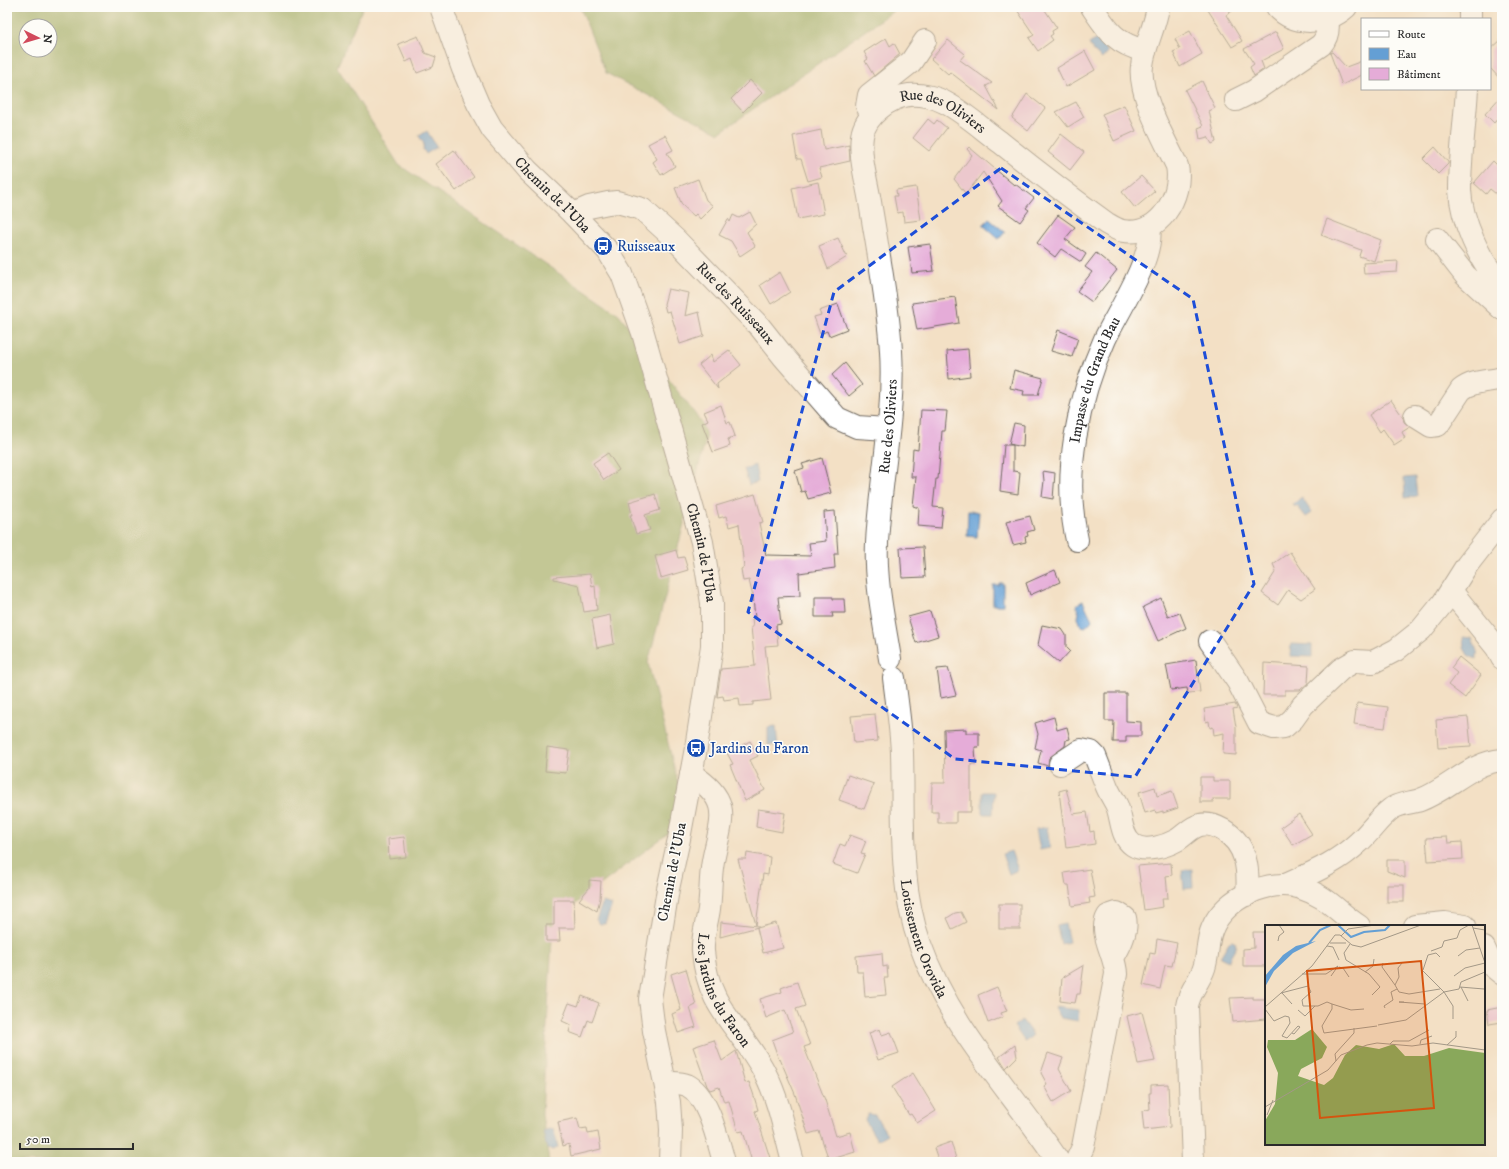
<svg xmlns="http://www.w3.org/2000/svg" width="1509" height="1169" font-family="'IM FELL DW Pica',serif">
<rect width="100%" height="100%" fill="#fdfcf7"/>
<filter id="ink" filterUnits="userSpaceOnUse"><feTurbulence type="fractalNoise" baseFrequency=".025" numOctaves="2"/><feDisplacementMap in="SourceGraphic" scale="8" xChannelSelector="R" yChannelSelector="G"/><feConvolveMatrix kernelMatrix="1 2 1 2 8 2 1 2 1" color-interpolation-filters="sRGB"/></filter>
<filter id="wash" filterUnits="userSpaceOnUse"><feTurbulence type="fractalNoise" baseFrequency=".012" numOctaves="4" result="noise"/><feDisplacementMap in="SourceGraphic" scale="16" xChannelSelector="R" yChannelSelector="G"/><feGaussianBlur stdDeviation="0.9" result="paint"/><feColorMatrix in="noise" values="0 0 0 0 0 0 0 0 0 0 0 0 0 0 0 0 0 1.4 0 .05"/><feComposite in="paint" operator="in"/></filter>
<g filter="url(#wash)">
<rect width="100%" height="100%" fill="#f3e0c5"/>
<!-- forest -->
<g fill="#89a85b" stroke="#5a6a43" fill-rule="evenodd">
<path d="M7,7H363L337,67L399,165L619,314L708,431L648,663L687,819L553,921L542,1114L549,1162H7ZM26,26H50V50H26Z"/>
<path d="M580,7H899L719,133L606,73Z"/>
</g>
<!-- water -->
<g fill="#649fd4" stroke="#486580">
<path d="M1097,39L1108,52L1102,59L1094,52L1089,44Z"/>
<path d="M427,131L437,147L426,154L423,149L424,144L419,136Z"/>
<path d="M989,219L1005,232L999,239L983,225Z"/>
<path d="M755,465L758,482L749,485L744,469Z"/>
<path d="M1415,477L1417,496L1405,498L1404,478Z"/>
<path d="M1302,498L1312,513L1306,517L1297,506L1295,507L1293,504Z"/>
<path d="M968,511L979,512L977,537L967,536Z"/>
<path d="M999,583H1003V605H993V585H999Z"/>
<path d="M1083,601L1092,620L1088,625L1084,627L1081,626L1078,617L1079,613L1076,605Z"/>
<path d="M1463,637L1472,638L1478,654H1476V659L1468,655L1464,648Z"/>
<path d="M1291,644L1312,645V657L1290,656Z"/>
<path d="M776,726L778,748H776L775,745H768V727Z"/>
<path d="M982,792H994L993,814H982Z"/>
<path d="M1047,827L1050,848L1040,850L1036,829Z"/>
<path d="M1011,851L1018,870L1009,874L1002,854Z"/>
<path d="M1192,869L1193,888L1184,889L1182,870Z"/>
<path d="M603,902L612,905L605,924H600L596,920Z"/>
<path d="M1065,924L1069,942L1061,944L1057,926Z"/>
<path d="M1232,941L1236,943L1235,946H1237L1228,961L1220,957L1229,942Z"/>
<path d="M1054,1007L1079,1010L1078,1021L1060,1018Z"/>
<path d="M1022,1020L1033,1035L1025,1042L1014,1026Z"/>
<path d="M868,1114L875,1115L887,1134L877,1140L865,1120Z"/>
<path d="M553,1128L558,1147L554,1150L547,1149L543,1131Z"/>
</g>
<g id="blocks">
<!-- building -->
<g fill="#e5acd8">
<path d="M1015,7H1043L1057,28L1052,31L1053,34L1050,36L1053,40L1038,51L1029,38L1034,35Z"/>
<path d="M1206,7H1238L1226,15L1242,41L1232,47Z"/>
<path d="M1190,31L1202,54L1180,67L1173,52L1180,49L1175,39Z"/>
<path d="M1276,32L1284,49L1261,61L1264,69L1254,76L1250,67L1254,64L1244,49Z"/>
<path d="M418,36L425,53L436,57L433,67L417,73L412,59L406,62L398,44Z"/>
<path d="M886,38L890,46L894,43L900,54L874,76L865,61L868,59L864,52Z"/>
<path d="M1502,39V81L1490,68V50Z"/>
<path d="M948,40L965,54L960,60L992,83L986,86L999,110L950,72L948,74L931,59Z"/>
<path d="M1085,51L1095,70L1066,87L1057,68Z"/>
<path d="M1332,52L1346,67L1362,61V75L1342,85L1330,53Z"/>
<path d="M750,80L762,93L743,112L731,99Z"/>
<path d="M1202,81L1215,108L1209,111L1216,142L1212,144L1208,137L1200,139L1198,128L1203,126L1185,90Z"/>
<path d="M1027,94L1045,108L1028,131L1012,118Z"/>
<path d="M1502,95V113L1494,123L1485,114Z"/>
<path d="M1076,102L1084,117L1068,127L1056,112Z"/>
<path d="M1124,105L1136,131L1114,141L1102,114Z"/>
<path d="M928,119L934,124L937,120L947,128L929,151L913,138Z"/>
<path d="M821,130L824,150L849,145L850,161L819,168L822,177L808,181L801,159H797L793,136Z"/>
<path d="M1061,134L1084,152L1070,170L1048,152Z"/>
<path d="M665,135L673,150L667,153L675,166L661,175L653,162L657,159L648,144Z"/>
<path d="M969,147L1014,185L1015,184L1034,198L1026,208L1029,210L1020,222L998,206L1002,201L983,172L966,194L954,179L972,155L967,149Z"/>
<path d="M1435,147L1448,162V164L1438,174L1423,159Z"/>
<path d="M454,150L474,177L456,191L436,164Z"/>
<path d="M1493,161L1502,170V199L1490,189L1486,194L1474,183Z"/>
<path d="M1141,176L1155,191L1135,208L1122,192Z"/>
<path d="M698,179L706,200L713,206L700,219L696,214L694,216L682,205L675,188Z"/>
<path d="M818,182L824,214L798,219L792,188Z"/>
<path d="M916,187L921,220L904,222L903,212L897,213L894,196H897L896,190Z"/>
<path d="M750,212L756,224L747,232L755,246L740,256L731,241L719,235L728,219L730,222L733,215L739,218Z"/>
<path d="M1058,215L1075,227L1065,239L1086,254L1081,262L1061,249L1055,257L1037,243Z"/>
<path d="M1327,219L1381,240L1374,261L1359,256L1361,250L1321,235Z"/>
<path d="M838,238L847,257L828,269L819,246Z"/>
<path d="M930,244L934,271L912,273L908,247Z"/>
<path d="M1096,253L1117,270L1092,302L1077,291L1092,272L1085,267Z"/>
<path d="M1398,261L1397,272L1364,274L1363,263Z"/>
<path d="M780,272L790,292L771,304L760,285Z"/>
<path d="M668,289L689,293L685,316L699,312L704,336L680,344L670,311L666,312L664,304Z"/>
<path d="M955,297L959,323L917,330L912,303Z"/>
<path d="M838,304L847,329L829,336L827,331L820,334L814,317L821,315L819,311Z"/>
<path d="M1058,330L1078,338L1072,357L1051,351Z"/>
<path d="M968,349L970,376L949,379L947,351Z"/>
<path d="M729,350L741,365L717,384L718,389L699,365L711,355L713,362Z"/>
<path d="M845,363L862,385L849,396L832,375Z"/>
<path d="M1014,370L1043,378L1038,395H1023L1024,391L1010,388Z"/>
<path d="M1391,400L1403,417L1404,422L1410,427L1402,432L1405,438L1394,445L1383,429L1380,432L1369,415Z"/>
<path d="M721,405L727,423L730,422L735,436L728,439L730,446L713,452L702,423L708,420L704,412Z"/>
<path d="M921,410L947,411L945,431H942L938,479H936L933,507L943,508L941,528L918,526L919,508L913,506L916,477H911L913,449L918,450Z"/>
<path d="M1014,423L1024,425L1023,447L1009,444Z"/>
<path d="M1004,445H1013V471L1020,472L1018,494L1000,491Z"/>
<path d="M608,453L619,470L604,480L593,463Z"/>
<path d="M822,458L831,493L808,499L805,491L801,492L795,471L804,468L802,464Z"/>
<path d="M1043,471L1055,473L1053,499L1042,497L1044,481Z"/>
<path d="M655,494L660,510L645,515L650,530L636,534L630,515H632L629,502Z"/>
<path d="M755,494L763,522L759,523L766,555L811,556L809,543L826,541L824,512L835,511L838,554H834L835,568L799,573L800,596L778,597L781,624L776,625L778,645L765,646L771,700L753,702V705L740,706L739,698L724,700L723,696L717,697L721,669L755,666L751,627H753L752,619H755L753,597L749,580L743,581L741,569L744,567L739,524L729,527L726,516L719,518L716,506Z"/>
<path d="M1030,516L1034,530L1027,532L1028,536L1025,537L1026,542L1013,545L1006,522Z"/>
<path d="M923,547L925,577L902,578L900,548Z"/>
<path d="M676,550L678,558L684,557L688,570L661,578L655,556Z"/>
<path d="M1290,552L1315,589L1301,599L1288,590L1278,605L1262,593L1276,571L1273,564Z"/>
<path d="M1055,570L1060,582L1030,595L1026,583Z"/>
<path d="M590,574L592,587L595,586L597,610L584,612L579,585L554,579V577Z"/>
<path d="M815,597H833V599H844L845,613H832L833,617H815Z"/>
<path d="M1161,598L1168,617L1180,613L1186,628L1158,641L1143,607Z"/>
<path d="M930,611L938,636L916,643L908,617Z"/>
<path d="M610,615L614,644L597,648L592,619Z"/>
<path d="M1042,625L1062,629L1066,635V647L1070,651L1059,663L1038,645Z"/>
<path d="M1459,657L1481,675L1465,698L1448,685L1457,673L1451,668Z"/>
<path d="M1196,660L1200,692L1188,693L1187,688L1171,690L1166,665Z"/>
<path d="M1264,663L1309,666L1308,683L1300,690H1285V695H1263Z"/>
<path d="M948,668L956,695L941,698L937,669Z"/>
<path d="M1105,693H1126V721L1141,722V736H1126V742H1113L1114,721H1105Z"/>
<path d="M1357,703L1388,707L1385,728L1354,724Z"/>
<path d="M1235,704L1237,708L1233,709L1236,727V755L1223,754L1224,733L1214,735L1213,727L1210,728L1209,721L1206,722L1204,709Z"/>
<path d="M875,714L878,741L854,743L851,716Z"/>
<path d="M1054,717L1057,730L1067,727L1070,739L1066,740L1065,746L1049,758L1048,766L1038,763L1041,750L1035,748L1038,734L1035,723Z"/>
<path d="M1468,717L1471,746L1438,748L1436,720Z"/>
<path d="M966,729V733H979V747H975L976,764H971V812H956V823H938V812H931L932,783H945L944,730Z"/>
<path d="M750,741L758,756L750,760L765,790L745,801L730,765L733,764L727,753Z"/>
<path d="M547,747L569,750L566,773L545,771Z"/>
<path d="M848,775L874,784L864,809L839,800Z"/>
<path d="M1200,777H1213V781H1230V799H1213L1214,802H1200Z"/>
<path d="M1155,787L1157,796L1172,791L1178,808L1163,813V811L1156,813L1155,810L1145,813L1139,792Z"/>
<path d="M1066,789L1073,814L1087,812L1090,832L1094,831L1095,844L1066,848L1059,791Z"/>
<path d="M758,809L785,813L782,832L756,827Z"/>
<path d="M1299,814L1312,834L1293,845L1281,827Z"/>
<path d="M850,835L866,841L861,853L865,854L857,873L833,864L840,844L845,846Z"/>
<path d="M404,837L406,857L389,859L388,839Z"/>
<path d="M1447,837L1448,843L1462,842L1463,859L1428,861L1426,838Z"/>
<path d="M747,853L770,857L768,875L763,874L756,925L738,859H746Z"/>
<path d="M1387,860H1405V878L1387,871Z"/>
<path d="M1171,863L1172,875L1166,876L1168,898H1162L1163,907L1144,910L1138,866Z"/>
<path d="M1090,869L1095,897L1089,898L1090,903L1072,906L1069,885H1066L1064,873Z"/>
<path d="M589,880L601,881L600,899L597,911L579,900L589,888Z"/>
<rect x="1387" y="885" width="17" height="17"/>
<path d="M554,900H574L575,928H559L560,941H546V925H554Z"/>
<rect x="999" y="904" width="21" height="25"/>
<path d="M961,912L966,922L952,929L947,918L955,913Z"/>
<path d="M721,922L758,926V927L720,937Z"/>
<path d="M776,923L783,948L763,953L757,928Z"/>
<path d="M1253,932H1266V966H1243V949L1254,948Z"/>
<path d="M1157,939L1177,943L1172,966L1165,965L1160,989L1143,985L1150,953L1155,954Z"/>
<path d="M882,953L883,967L887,966L888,978H884L886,995L865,997L863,972H857L856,956Z"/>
<path d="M1084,965L1080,994H1077L1075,1003L1060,1001L1062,978Z"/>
<path d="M686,969L696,1005L690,1008L696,1027L678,1033L672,1014L681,1010L671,974Z"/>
<path d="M797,982L805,1006L796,1009L810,1045L804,1047L825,1100L836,1136L850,1132L855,1152L829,1160L819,1131L808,1134L795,1094L780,1059L779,1060L772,1040L793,1032L785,1010L766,1018L760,999L782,992L781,988Z"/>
<path d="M997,987L1007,1011L1001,1013L1003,1017L988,1023L978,995Z"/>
<path d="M582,996L599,1003L592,1022L588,1020L582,1037L569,1032L571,1025L562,1021L569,1003L578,1006Z"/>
<path d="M1253,997V999H1266V1019L1233,1022L1230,998Z"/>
<path d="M1502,1007V1022L1489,1024L1487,1010Z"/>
<path d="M1142,1012L1155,1061L1138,1064L1127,1016Z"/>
<path d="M880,1029L882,1035L891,1032L899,1053L878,1060L869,1033Z"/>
<path d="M714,1040L722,1061L736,1051L745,1083L749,1082L753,1093L758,1110L755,1111L770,1158L759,1162H752L743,1131L738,1132L729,1101L724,1102L719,1087L710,1090L707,1086L693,1047Z"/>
<path d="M1015,1045L1017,1057L1006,1068L999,1057Z"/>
<path d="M1048,1053L1063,1058L1059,1069L1071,1091L1053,1102L1044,1086L1047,1084L1041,1073Z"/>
<path d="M913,1073L936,1111L917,1123L911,1114L909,1115L892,1087Z"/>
<path d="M1168,1084L1170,1127L1144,1130L1142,1111L1150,1109L1149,1093H1151V1085Z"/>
<path d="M577,1118L580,1129L587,1128L588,1134L598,1132L601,1149L571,1156L569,1144L563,1146L558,1122Z"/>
<path d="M951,1142L957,1162H939L934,1148Z"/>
</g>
</g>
</g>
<g filter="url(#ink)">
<use href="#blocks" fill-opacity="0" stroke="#716a61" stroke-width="1"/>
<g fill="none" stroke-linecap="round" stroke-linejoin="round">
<!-- minor casing -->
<g stroke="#716a61" stroke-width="24">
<g id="minor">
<path id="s1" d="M441,7L463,69L478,104L492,129L527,170L570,211L608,251L622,274L643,333L702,542L712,603V646L696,748L679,839L668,889L650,999L654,1031L669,1102L671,1130L670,1162"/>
<path d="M1092,7C1108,31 1116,44 1145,51"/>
<path d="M1277,7C1295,27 1327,24 1346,7"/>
<path d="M1470,7V19"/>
<path d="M1467,89C1465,122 1460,157 1460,190C1461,218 1480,265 1502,283"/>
<path d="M1236,100L1254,91L1321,45C1328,37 1329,29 1327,19"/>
<path d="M872,115L867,106L869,95L911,62L925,41"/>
<path id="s2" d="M573,214L589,207L608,203L617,202L642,209L676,240L760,327L783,356L837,418L857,427L887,429"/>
<path d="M1437,239L1465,275L1502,309"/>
<path d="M1415,416L1431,426L1438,425L1461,390C1474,380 1488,382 1502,378"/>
<path id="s3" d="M1077,540C1062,474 1078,399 1105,339C1118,311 1155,257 1149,227"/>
<path d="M1451,591L1497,648L1502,658"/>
<path d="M1210,641L1238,682L1259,723L1274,728L1284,727L1293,719L1303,705L1341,669L1355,661L1373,662L1396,650L1421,630L1443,603L1467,565L1502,520"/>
<path id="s4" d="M890,659C884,621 875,582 877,543C880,480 895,415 891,351C888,302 878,252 870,202C867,182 859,157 862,136C865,116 889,97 909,95C921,94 936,97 946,103C965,113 982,129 1000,142C1035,170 1070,197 1106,223C1111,226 1117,230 1123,231C1159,237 1183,196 1177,166C1165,140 1138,94 1142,66C1144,46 1155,28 1158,7"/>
<path id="s5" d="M894,678C897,703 901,728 902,753C904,817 898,883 920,944C949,1027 1011,1090 1059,1162"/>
<path d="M1060,764L1081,750L1091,752L1095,756C1099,766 1103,777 1107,787C1110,794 1114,800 1117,806C1122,819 1121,837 1133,845C1145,853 1166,846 1177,840C1185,835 1191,827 1200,825C1208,823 1216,826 1223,830C1247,844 1249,870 1247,895"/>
<path id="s6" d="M691,774C734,801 721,820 713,861C710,877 711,893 709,909C707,923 702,937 703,951C708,1011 740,1025 765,1073C779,1100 785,1133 793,1162"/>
<path d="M1288,884C1314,872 1338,862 1359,842C1370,832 1379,818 1391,809C1399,803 1411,803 1420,800C1448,790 1471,762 1502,760"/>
<path d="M1415,926L1445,923L1465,926"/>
<path d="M1484,948L1492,966L1502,974"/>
<path d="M666,1083C673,1083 680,1082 687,1085C708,1095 718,1141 724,1162"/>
<path d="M1076,1162L1083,1147L1116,974C1116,956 1098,932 1108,916L1117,913L1125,918C1128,930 1120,946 1114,956"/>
<path d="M1193,1162L1187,1006C1189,993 1198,983 1203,971C1209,957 1206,943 1212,929C1224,898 1270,877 1301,888C1329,897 1337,912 1359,926"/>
</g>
</g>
<!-- minor -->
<use href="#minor" stroke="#fff" stroke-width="22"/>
</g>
</g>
<!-- marked area -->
<path d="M0 0H1509V1169H0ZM1001,168L1193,299L1254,584L1135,777L955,759L748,612L834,292Z" fill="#f3e0c5" fill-opacity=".55" fill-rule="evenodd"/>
<path fill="none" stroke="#1d4ed8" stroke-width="3" stroke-dasharray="8 5" stroke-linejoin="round" d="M1001,168L1193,299L1254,584L1135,777L955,759L748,612L834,292Z"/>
<!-- icons -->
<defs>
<g id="bus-disc" transform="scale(1)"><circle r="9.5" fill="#1a4fb4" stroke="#fdfcf7"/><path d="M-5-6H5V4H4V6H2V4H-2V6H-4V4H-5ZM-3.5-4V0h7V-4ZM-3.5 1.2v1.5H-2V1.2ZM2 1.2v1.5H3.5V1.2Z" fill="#fff"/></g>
</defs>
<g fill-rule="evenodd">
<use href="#bus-disc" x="603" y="246"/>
<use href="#bus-disc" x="696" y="748"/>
</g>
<g text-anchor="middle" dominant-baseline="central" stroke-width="3" stroke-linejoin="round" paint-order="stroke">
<!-- street labels -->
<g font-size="15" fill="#2b2b2b" stroke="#fdfcf7">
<text stroke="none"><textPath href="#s4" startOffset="631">Rue des Oliviers</textPath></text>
<text stroke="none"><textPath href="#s1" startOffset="222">Chemin de l'Uba</textPath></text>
<text stroke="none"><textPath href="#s2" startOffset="205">Rue des Ruisseaux</textPath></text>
<text stroke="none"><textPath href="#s3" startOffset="164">Impasse du Grand Bau</textPath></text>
<text stroke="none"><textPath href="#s4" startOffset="234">Rue des Oliviers</textPath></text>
<text stroke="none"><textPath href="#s1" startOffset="618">Chemin de l'Uba</textPath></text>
<text transform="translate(672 872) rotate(-79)">Chemin de l'Uba</text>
<text stroke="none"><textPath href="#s5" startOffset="264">Lotissement Orovida</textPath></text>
<text stroke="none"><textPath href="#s6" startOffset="235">Les Jardins du Faron</textPath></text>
</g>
<!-- transit labels -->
<g font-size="15" fill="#164399" stroke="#fdfcf7" text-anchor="start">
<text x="617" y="246">Ruisseaux</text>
<text x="710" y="748">Jardins du Faron</text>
</g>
</g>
<!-- overview -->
<g transform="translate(1265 925)">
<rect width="220" height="220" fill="#f3e0c5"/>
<path d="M47,104L62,122L57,133L36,144L33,151L59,160L68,153L80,130L91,120L114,124L129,119L140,131H159L184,123L220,128V220H0V196L10,179L13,148L2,122L3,115H30Z" fill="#89a85b"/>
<path d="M51,16L28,28L9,46L0,62V51L18,30L31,21Z" fill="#649fd4"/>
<path fill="none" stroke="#649fd4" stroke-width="2" d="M73,0L86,12L99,7L120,5L125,0M44,18L55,5L66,0"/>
<path fill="none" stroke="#a39887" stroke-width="1" d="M207,0L220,38M208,3L220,5M76,11L83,4L110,0M13,16L14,11L19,7L14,0M65,18H81M85,19L79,28L81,35L104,49L115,62L107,70M62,21L68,22L74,35M166,26L177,22L179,16L192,13L195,5L204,0M193,31L201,25L215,23M118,38L117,42L130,60M137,38L133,43L134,52L130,60L134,67L144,69L175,64M74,42L78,43L84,52M157,45L179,67L194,64L196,57L220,47M158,45L163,30L171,28L175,32M100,47L108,41L109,34M37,49H61L73,41L66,51M189,51L200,43L220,38M195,62L219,64M196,62L203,76M179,67L188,81V94M16,68L43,61L46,67L37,75L38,81H53L62,77L67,79V84L57,101L59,108L112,101M17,68L27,79M139,77H134L160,79M67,79L86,85L99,84M0,82L47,41L70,10H75L87,20L96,22L156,0M120,83L119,81L128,75L126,67L132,64M0,84L9,96L20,91L24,92L25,98L17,111L22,113L33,101L35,102L29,109L27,108M33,85L40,91L50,81M113,100L141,95L179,67M125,119L128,116H144L164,105M155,119L156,115L167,111M182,120L191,112V106M71,136L70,129L89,108V103M0,182L63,145L76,130L102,120L112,118L147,121L168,118L220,125M2,190L8,175"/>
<path fill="#d5540f" fill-opacity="0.15" stroke="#d5540f" stroke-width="2" d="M156,36L169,183L55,193L42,46Z"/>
<rect width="220" height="220" fill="none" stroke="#2b2b2b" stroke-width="2"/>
</g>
<!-- margin -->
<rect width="1509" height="1169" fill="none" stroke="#fdfcf7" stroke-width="24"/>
<!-- legend -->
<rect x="1361" y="18" width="130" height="72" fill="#fdfcf7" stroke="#a9a8a5"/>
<rect x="1369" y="31" width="20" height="6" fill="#ffffff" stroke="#a9a8a5"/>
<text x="1397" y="38" font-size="12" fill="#2b2b2b">Route</text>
<rect x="1369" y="48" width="20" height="12" fill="#649fd4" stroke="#a9a8a5"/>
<text x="1397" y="58" font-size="12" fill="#2b2b2b">Eau</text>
<rect x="1369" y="68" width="20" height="12" fill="#e5acd8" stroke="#a9a8a5"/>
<text x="1397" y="78" font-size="12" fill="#2b2b2b">Bâtiment</text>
<!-- north arrow -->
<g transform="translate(38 38) rotate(95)"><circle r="19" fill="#fdfcf7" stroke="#a9a8a5"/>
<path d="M0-3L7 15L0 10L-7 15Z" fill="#d1495b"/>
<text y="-6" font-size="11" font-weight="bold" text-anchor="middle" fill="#2b2b2b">N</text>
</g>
<!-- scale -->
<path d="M20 1143v6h113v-6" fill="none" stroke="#2b2b2b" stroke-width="2"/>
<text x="26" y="1143" font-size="12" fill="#2b2b2b" stroke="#fdfcf7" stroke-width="3" paint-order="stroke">50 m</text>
</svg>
